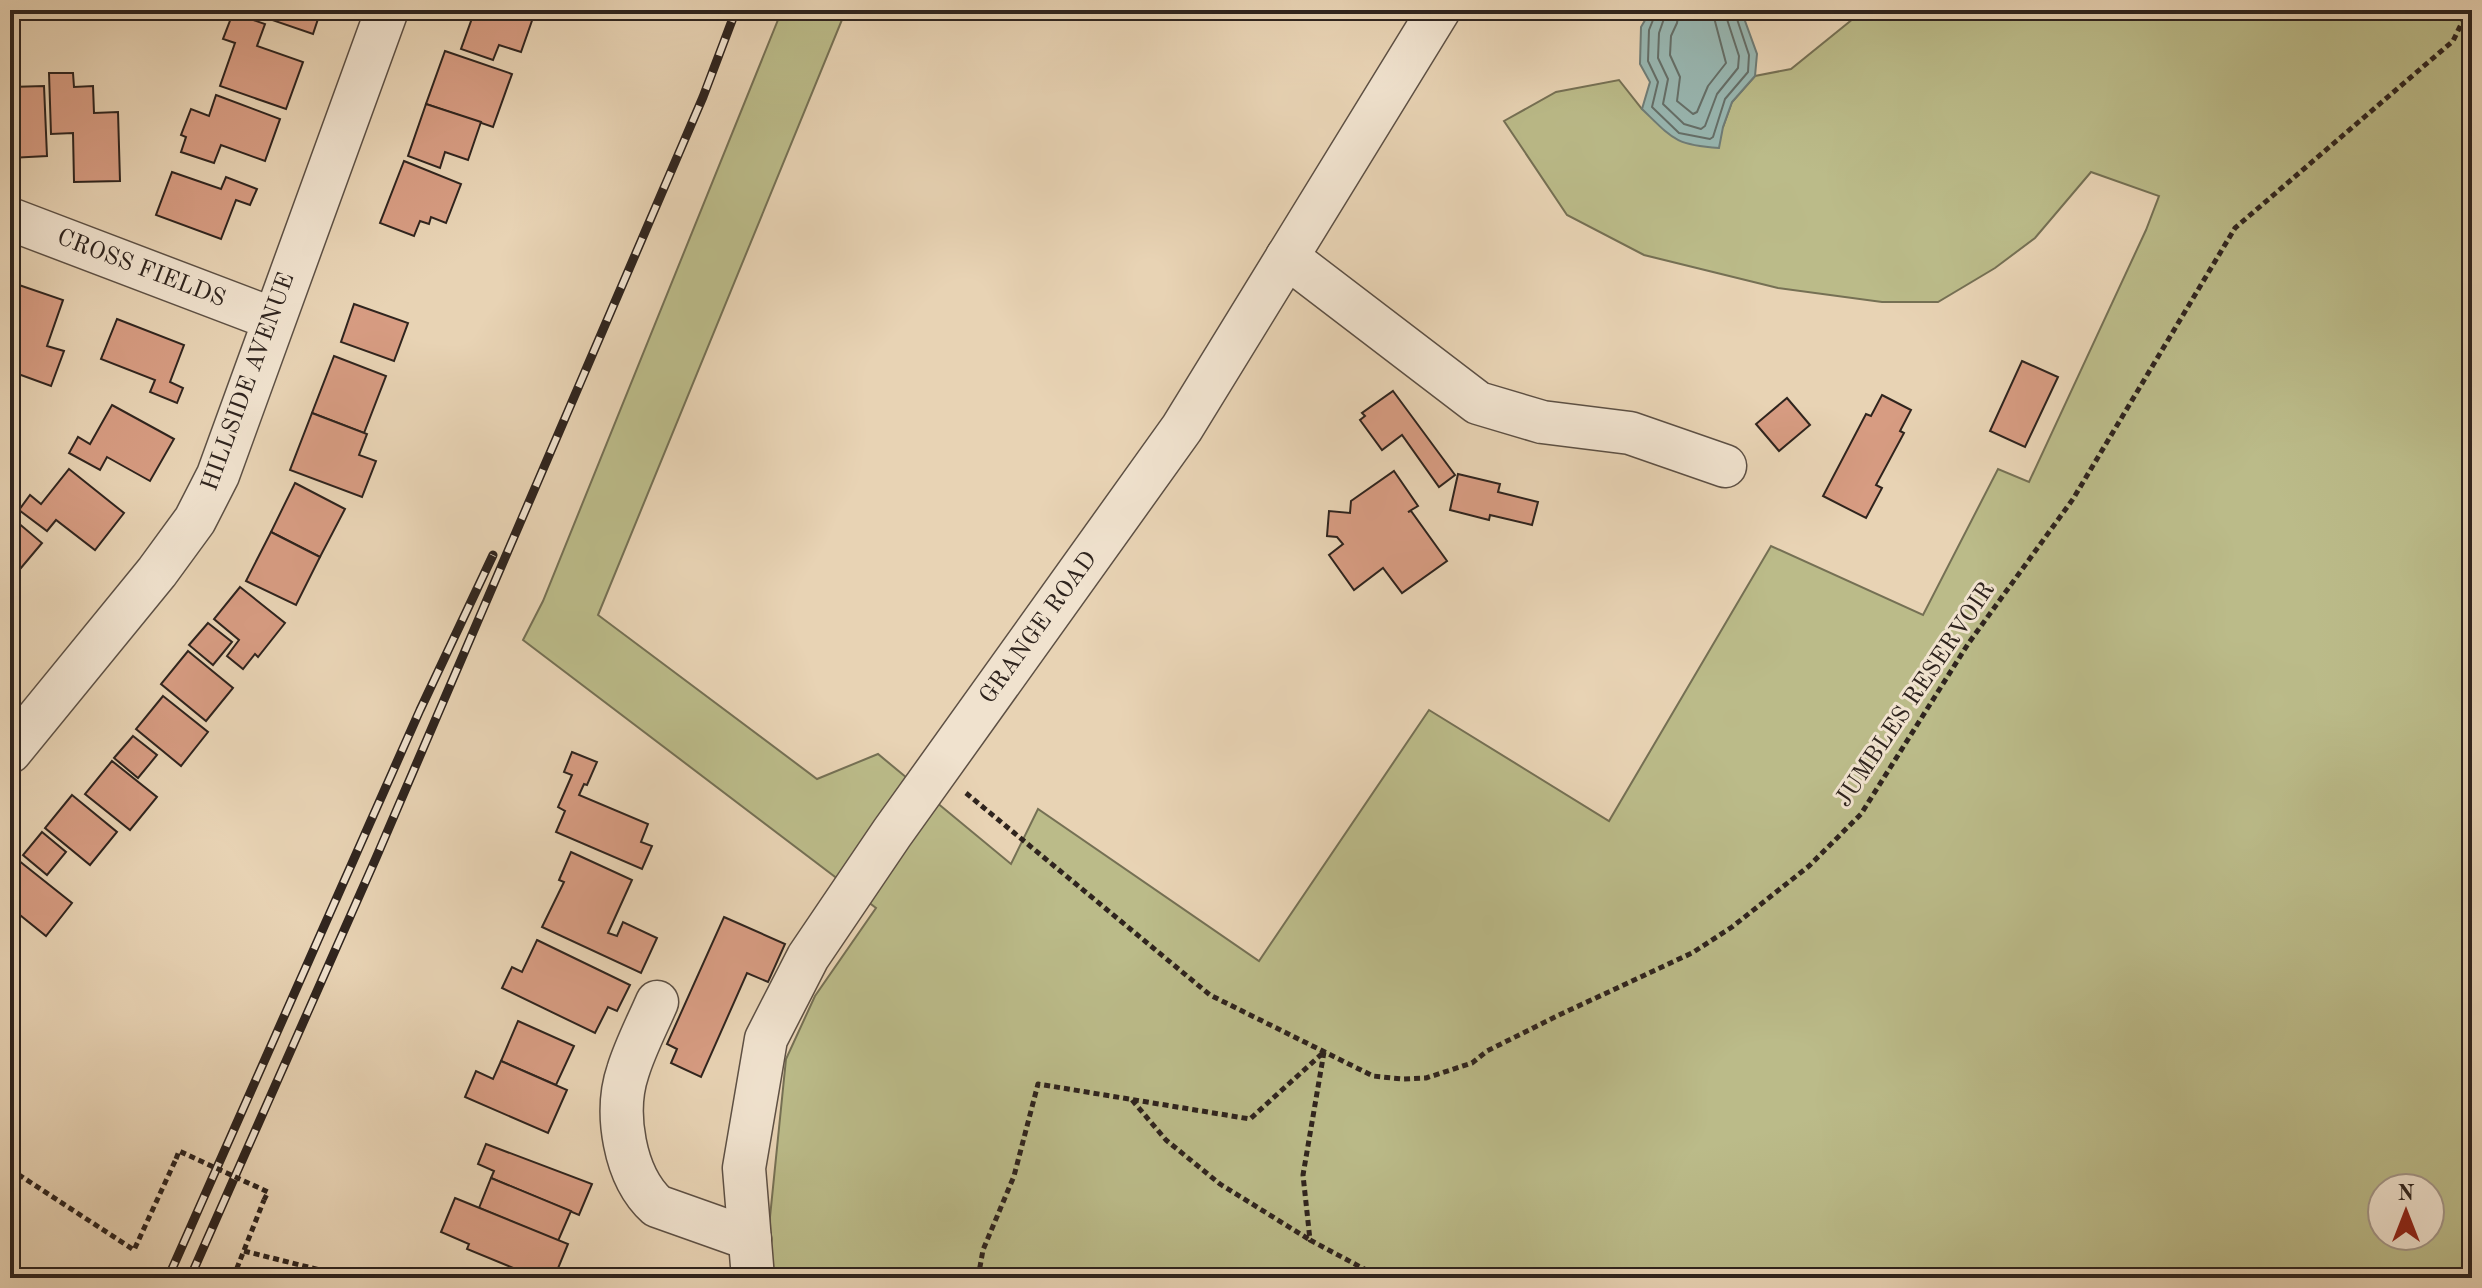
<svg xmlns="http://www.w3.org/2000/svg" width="2482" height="1288" font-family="'Old Standard TT',serif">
<rect width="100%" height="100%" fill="#e8d3b4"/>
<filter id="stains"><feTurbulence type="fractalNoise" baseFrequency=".0025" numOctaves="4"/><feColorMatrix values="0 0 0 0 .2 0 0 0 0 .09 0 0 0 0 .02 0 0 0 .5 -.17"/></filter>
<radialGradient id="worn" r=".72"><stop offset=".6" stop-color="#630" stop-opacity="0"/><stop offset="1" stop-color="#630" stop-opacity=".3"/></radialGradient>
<!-- green -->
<path fill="#bbbb89" stroke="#757054" stroke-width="2" fill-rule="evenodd" d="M782,10H846L598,615L817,779L878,754L1011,864L1038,809L1259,961L1429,710L1609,821L1771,546L1923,615L1998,469L2029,482L2146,230L2159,196L2091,172L2035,238L1995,268L1938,302H1882L1778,288L1644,255L1567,215L1504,121L1556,92L1619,80L1642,109L1723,127L1732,102L1755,76L1791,69L1864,10H2472V1278H771L770,1217L786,1059L815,996L876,908L523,640L543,601ZM2382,1188H2430V1236H2382Z"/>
<!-- water -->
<path fill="#98b7b2" stroke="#6e7c77" stroke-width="2" d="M1651,10H1741L1757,54L1755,76L1732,102L1723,127L1719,148C1675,145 1673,139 1642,109L1650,82L1640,64L1641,27Z"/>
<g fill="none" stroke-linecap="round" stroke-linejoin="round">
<!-- shore -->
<g stroke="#646e68" stroke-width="2">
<path d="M1657,10L1649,30L1648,61L1658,82L1652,107L1679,133L1710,139L1713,137L1725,99L1748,72L1749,55L1734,10"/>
<path d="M1667,10L1659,33L1658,58L1668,79L1663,104L1684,124L1701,129L1705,126L1717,94L1738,68L1739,56L1724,10"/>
<path d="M1679,10L1677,23L1671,36L1670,55L1680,77L1677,101L1693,114L1697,112L1708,86L1726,63L1712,10"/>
</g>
</g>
<!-- building -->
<g fill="#d79c82" stroke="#2f241e" stroke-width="2">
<path d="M243,10H321L313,34Z"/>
<path d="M475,10H519L534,15L521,52L499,45L493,60L461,49Z"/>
<path d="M233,13L265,24L257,46L303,62L286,109L220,86L235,43L223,39Z"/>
<path d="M445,51L512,74L493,127L426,104Z"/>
<path d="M49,73H73L74,87L93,86L94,113L118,112L120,181L74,182L73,133L51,134Z"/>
<path d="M44,86L47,156L10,158V87Z"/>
<path d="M216,95L280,119L265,161L221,145L214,163L181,152L186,137L181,135L191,109L209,116Z"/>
<path d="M426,104L481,122L468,160L445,152L440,168L408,156Z"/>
<path d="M404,161L461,184L446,223L431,217L429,224L420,221L414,236L380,223Z"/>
<path d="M172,172L221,189L226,177L257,189L250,205L236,200L221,239L156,215Z"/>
<path d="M19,285L63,300L47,346L64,351L51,386L10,371V309Z"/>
<path d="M354,304L408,323L394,361L341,342Z"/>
<path d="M117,319L184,345L170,382L183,388L177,403L150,392L155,380L101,359Z"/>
<path d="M334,356L386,376L364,433L312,413Z"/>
<path d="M2022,361L2058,377L2025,447L1990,431Z"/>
<path d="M1393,391L1455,475L1439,487L1402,435L1382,450L1360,420L1365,416L1362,413Z"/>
<path d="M1882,395L1911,410L1900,431L1904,433L1876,485L1882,488L1866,518L1823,496L1866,414L1871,416Z"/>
<path d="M1787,398L1810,425L1779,451L1756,424Z"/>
<path d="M112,405L174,439L150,481L107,457L100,470L69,453L78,437L90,444Z"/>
<path d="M312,413L367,434L359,455L376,461L362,497L290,470Z"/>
<path d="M69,469L124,513L95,550L56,520L47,531L19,510L30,495L41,504Z"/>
<path d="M1394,471L1418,506L1408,512L1411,511L1447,561L1402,593L1383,568L1354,590L1329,555L1343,544L1337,537L1327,536L1329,511L1350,513L1351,501Z"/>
<path d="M1458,474L1500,484L1498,492L1538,502L1532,525L1490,515L1489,520L1450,510Z"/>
<path d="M295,483L345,509L320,557L271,532Z"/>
<path d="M10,516L42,543L10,581Z"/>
<path d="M271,532L320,557L296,605L246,581Z"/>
<path d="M240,587L285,623L258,657L255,654L243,669L227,656L239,640L214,619Z"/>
<path d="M208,623L232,642L213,665L189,645Z"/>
<path d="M188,651L233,688L206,721L161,684Z"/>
<path d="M163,696L208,732L181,766L136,729Z"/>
<path d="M133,736L157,755L138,778L114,758Z"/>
<path d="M572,752L597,762L587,785L584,784L579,795L648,824L641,842L652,846L642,869L556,832L565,811L558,807L572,775L564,772Z"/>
<path d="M112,761L157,797L130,830L85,794Z"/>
<path d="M72,795L117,832L90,865L45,828Z"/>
<path d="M42,832L66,852L47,875L23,855Z"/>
<path d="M571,852L632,880L608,933L617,936L623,922L657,938L641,973L542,927L564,882L559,880Z"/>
<path d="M18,860L72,903L46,936L10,907V870Z"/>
<path d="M724,917L785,944L768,982L747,973L701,1077L671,1063L677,1049L667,1044Z"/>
<path d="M537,940L630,985L617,1011L608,1007L595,1033L502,988L512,967L522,972Z"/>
<path d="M518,1021L574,1046L556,1085L501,1061Z"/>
<path d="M501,1061L567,1090L548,1133L465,1097L476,1071L493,1079Z"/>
<path d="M486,1144L592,1184L579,1215L491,1178L494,1171L478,1164Z"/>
<path d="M491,1178L571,1211L558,1241L479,1208Z"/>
<path d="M455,1198L568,1244L554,1278H538L467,1249L469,1244L441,1232Z"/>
</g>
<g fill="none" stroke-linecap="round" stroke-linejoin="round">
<!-- minor casing -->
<g stroke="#5d5044" stroke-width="45">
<g id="minor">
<path d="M10,219L273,319"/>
<path d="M1287,257L1478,403L1542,422L1630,433L1725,466"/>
<path d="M10,752L157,572L195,520L218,475L387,10"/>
<path d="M657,1002C647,1025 635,1048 628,1071C614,1112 624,1176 657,1206L750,1239"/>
<path d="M753,1278L744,1168L766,1039L808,957L892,833L1182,428L1439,10"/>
</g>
</g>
<!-- path -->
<g stroke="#2f241e" stroke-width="5" stroke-dasharray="6 4" stroke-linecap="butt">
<path d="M966,793L1210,995L1373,1076L1402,1079L1426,1078L1472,1063L1487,1051L1557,1016L1692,953L1732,927L1809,866L1861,814L1968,644L2073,499L2235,228L2453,41L2468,10"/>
<path d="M1324,1052L1303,1175L1310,1240L1381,1278"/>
<path d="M1132,1100L1166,1140L1220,1184L1310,1240"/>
<path d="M10,1169L134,1250L176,1159"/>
<path d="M244,1251L352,1278"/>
<path d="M233,1278L264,1200"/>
<path d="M978,1278L983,1250L1014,1176L1038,1084L1250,1119L1325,1051"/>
</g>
<!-- minor -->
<use href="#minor" stroke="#f0e2ce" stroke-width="42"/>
<!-- rail casing -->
<g stroke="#2f241e" stroke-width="9">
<g id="rail">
<path d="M168,1278L420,710L493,555"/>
<path d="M190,1278L376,858L703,97L736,10"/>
</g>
</g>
<!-- rail -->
<use href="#rail" stroke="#f0e2ce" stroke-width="6" stroke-dasharray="18" stroke-linecap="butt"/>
<!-- path-bridge -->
<path stroke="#2f241e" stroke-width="5" stroke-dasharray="6 4" stroke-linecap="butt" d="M176,1159L179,1151L268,1192L264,1200"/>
</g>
<g text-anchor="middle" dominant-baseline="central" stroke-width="6" stroke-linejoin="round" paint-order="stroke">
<!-- street labels -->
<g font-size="24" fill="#2f241e" stroke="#f0e2ce">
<text transform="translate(141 269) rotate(21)">CROSS FIELDS</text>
<text transform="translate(249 382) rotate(-70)">HILLSIDE AVENUE</text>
<text transform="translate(1039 628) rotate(-54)">GRANGE ROAD</text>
<text transform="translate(1916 695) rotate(-56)">JUMBLES RESERVOIR</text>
</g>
</g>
<!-- margin -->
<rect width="2482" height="1288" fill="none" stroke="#e8d3b4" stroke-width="40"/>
<rect x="12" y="12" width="2458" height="1264" fill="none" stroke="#2f241e" stroke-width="4"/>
<rect x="20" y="20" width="2442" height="1248" fill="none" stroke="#2f241e" stroke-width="2"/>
<!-- north arrow -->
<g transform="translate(2406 1212)"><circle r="38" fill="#f0e2ce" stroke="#a39688" stroke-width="2"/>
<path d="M0-6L14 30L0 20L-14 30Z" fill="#8f2418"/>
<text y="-12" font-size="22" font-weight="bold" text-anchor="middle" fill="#2f241e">N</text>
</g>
<rect width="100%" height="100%" filter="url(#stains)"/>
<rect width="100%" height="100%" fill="url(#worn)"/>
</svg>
